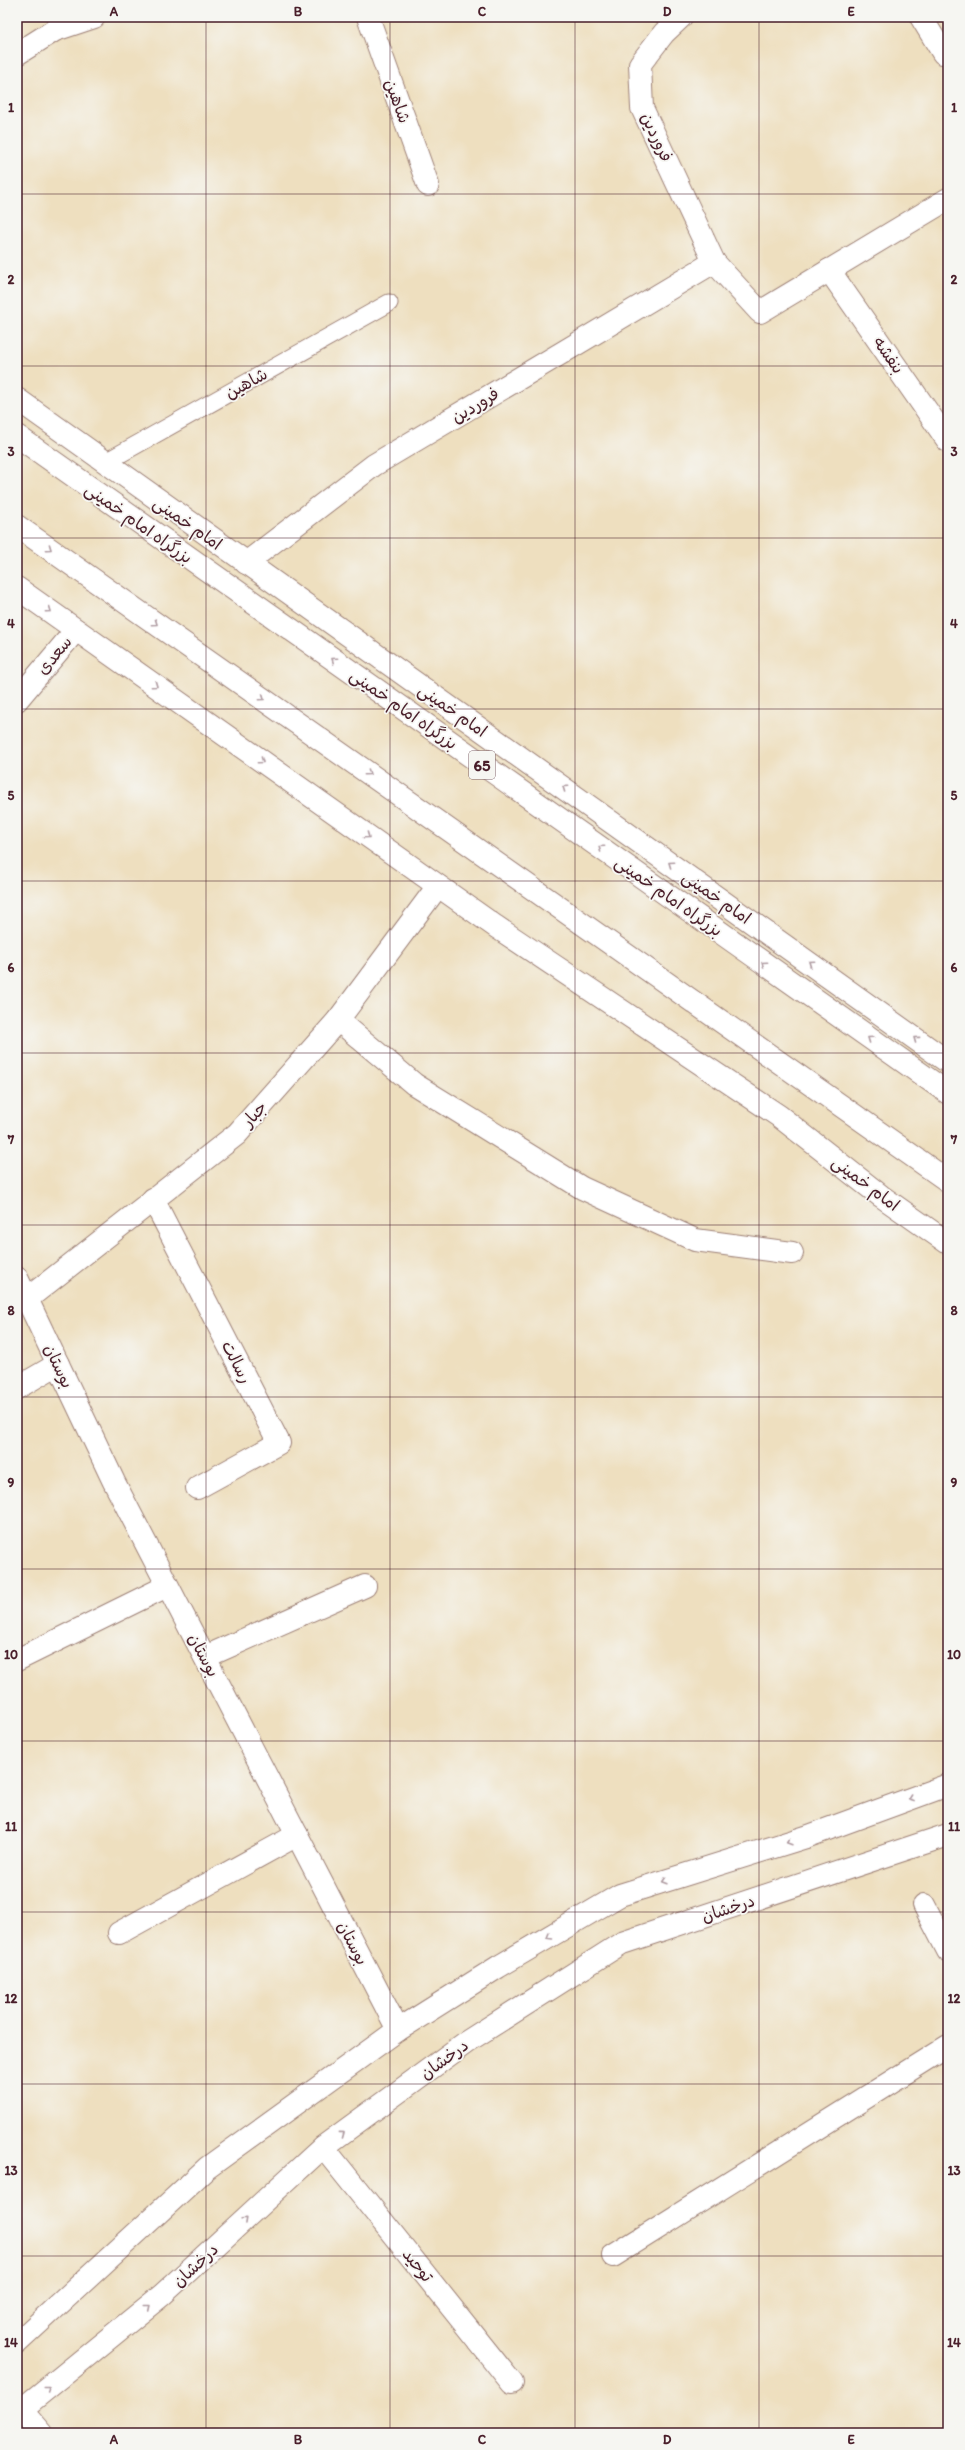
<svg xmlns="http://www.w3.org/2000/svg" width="965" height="2450" font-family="Itim,'Playpen Sans Arabic',sans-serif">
<rect width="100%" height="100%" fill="#f6f6f2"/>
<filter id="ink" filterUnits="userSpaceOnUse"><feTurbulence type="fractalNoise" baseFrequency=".025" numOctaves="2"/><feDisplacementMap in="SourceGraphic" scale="8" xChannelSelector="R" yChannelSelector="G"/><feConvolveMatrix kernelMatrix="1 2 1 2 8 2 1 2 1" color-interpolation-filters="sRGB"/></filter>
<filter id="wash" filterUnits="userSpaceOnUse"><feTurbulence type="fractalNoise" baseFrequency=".012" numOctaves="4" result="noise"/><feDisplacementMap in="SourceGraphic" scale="16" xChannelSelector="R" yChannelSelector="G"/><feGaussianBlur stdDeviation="0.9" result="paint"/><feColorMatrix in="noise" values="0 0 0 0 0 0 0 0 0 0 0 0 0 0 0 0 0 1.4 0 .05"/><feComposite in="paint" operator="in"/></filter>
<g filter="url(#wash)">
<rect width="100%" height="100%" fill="#eedfbf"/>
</g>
<g filter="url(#ink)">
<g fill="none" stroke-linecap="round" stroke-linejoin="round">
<!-- lane casing -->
<g stroke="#9c7f75" stroke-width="19">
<path id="lane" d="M104,463L389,303"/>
</g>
<!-- street casing -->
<g stroke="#9c7f75" stroke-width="24">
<g id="street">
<path d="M368,17L428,185"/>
<path d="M681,17L664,33L640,64L642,108L714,262L760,312L948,199"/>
<path d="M921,17L943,53H948"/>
<path d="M17,54L55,30L94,17"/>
<path d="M829,270L948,441"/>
<path d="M246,563L374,465L714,262"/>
<path d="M17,700L76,630"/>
<path d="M338,1020L414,1084L582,1188L695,1240L792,1253"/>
<path d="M153,1199L279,1443L197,1488"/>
<path d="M17,1278L114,1482L398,2030"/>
<path d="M27,1299L237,1134L338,1020L438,886"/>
<path d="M17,1388L58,1364"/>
<path d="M205,1657L365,1586"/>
<path d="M17,1660L167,1586"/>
<path d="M924,1905L948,1951"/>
<path d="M119,1933L297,1835"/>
<path d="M323,2147L512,2383"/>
<path d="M613,2256L948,2046"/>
<path d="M17,2404L42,2433"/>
</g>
</g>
<!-- secondary casing -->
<g stroke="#9c7f75" stroke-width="24">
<g id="secondary">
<path d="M17,399L948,1062"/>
<path d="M17,588L495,926L779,1116L881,1196L948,1243"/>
<path d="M17,2343L207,2168L398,2030L498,1967L620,1895L806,1837L948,1785"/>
<path d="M17,2413L162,2295L323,2147L468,2041L622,1943L948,1835"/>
</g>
</g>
<!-- highway casing -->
<g stroke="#9c7f75" stroke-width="24">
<g id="highway">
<path d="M17,436L948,1093"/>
<path d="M17,526L948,1181"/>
</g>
</g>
<!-- lane -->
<use href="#lane" stroke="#fff" stroke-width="17"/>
<!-- street -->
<use href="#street" stroke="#fff" stroke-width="22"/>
<!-- secondary -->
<use href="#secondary" stroke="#fff" stroke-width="22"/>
<!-- highway -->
<use href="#highway" stroke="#fff" stroke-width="22"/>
</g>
<!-- one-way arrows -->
<defs><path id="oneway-chevron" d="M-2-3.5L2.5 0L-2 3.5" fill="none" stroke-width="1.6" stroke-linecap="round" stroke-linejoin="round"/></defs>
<g stroke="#ae9aa0">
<use href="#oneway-chevron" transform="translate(49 548) rotate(35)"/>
<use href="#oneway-chevron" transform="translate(49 610) rotate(35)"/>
<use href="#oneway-chevron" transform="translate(155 623) rotate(35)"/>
<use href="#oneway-chevron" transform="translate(334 660) rotate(-145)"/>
<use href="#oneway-chevron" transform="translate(155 685) rotate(35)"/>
<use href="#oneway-chevron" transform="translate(262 698) rotate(35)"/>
<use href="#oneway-chevron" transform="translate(261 761) rotate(35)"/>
<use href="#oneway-chevron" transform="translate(368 773) rotate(35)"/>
<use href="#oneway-chevron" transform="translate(565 788) rotate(-145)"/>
<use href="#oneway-chevron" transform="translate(367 836) rotate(35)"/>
<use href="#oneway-chevron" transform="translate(601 848) rotate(-145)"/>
<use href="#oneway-chevron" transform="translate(671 864) rotate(-145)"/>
<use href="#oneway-chevron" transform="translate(811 963) rotate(-145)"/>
<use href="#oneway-chevron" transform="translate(764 964) rotate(-145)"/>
<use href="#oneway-chevron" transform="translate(870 1039) rotate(-145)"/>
<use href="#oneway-chevron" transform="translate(916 1039) rotate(-144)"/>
<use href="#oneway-chevron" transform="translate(911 1799) rotate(160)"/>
<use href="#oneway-chevron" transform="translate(789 1842) rotate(163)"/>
<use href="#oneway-chevron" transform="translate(665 1881) rotate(163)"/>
<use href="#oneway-chevron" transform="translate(549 1937) rotate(149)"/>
<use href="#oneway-chevron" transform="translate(342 2134) rotate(-36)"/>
<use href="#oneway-chevron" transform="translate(245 2220) rotate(-43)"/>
<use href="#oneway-chevron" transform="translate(148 2307) rotate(-39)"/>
<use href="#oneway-chevron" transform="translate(47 2389) rotate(-39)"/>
</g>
</g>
<!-- grid -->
<path fill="none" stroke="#4a1f2b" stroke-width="1" stroke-opacity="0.55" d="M206,17V2433M390,17V2433M575,17V2433M759,17V2433M17,194H948M17,366H948M17,538H948M17,709H948M17,881H948M17,1053H948M17,1225H948M17,1397H948M17,1569H948M17,1741H948M17,1912H948M17,2084H948M17,2256H948"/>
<g text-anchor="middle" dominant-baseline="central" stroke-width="3.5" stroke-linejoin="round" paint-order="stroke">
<!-- shield labels -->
<rect fill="#f6f6f2" stroke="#7e6067" stroke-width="1" x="469" y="751" width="26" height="28" rx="3"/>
<g font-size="16" font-weight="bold" fill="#4a1f2b">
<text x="482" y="765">65</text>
</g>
<!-- street labels -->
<g font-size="17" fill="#4a1f2b" stroke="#f6f6f2">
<text transform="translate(398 101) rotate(70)">شاهین</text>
<text transform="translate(657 137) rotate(65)">فروردین</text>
<text transform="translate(889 355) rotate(55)">بنفشه</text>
<text transform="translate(246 383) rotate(-29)">شاهین</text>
<text transform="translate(475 405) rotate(-31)">فروردین</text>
<text transform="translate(139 523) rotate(35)">بزرگراه امام خمینی</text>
<text transform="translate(188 523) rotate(35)">امام خمینی</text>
<text transform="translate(54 655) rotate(-50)">سعدی</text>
<text transform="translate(404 709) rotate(35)">بزرگراه امام خمینی</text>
<text transform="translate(453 710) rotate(35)">امام خمینی</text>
<text transform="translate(669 896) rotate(35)">بزرگراه امام خمینی</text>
<text transform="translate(717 897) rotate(35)">امام خمینی</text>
<text transform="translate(254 1114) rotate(-48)">جبار</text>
<text transform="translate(866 1183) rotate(37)">امام خمینی</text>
<text transform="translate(237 1362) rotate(63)">رسالت</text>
<text transform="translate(59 1366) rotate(65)">بوستان</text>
<text transform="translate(204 1655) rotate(62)">بوستان</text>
<text transform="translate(728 1908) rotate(-18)">درخشان</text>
<text transform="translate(353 1943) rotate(63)">بوستان</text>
<text transform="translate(444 2059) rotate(-36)">درخشان</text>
<text transform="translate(195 2265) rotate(-43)">درخشان</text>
<text transform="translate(418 2265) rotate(51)">توحید</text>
</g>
</g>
<!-- margin -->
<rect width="965" height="2450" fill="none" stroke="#f6f6f2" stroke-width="44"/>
<rect x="22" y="22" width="921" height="2406" fill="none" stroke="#4a1f2b" stroke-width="1.5"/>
<g font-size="13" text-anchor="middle" font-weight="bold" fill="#4a1f2b">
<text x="114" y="16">A</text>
<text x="298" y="16">B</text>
<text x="482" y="16">C</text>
<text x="667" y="16">D</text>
<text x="851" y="16">E</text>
<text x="11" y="112">1</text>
<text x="954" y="112">1</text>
<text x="11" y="284">2</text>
<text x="954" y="284">2</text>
<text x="11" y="456">3</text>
<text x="954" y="456">3</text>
<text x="11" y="628">4</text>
<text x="954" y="628">4</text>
<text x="11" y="800">5</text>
<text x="954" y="800">5</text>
<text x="11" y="972">6</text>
<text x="954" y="972">6</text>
<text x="11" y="1144">7</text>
<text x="954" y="1144">7</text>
<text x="11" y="1315">8</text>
<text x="954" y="1315">8</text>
<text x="11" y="1487">9</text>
<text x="954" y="1487">9</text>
<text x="11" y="1659">10</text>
<text x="954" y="1659">10</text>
<text x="11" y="1831">11</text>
<text x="954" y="1831">11</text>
<text x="11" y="2003">12</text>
<text x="954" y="2003">12</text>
<text x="11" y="2175">13</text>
<text x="954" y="2175">13</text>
<text x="11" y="2347">14</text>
<text x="954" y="2347">14</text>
<text x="114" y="2444">A</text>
<text x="298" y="2444">B</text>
<text x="482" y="2444">C</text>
<text x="667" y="2444">D</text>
<text x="851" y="2444">E</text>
</g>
</svg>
